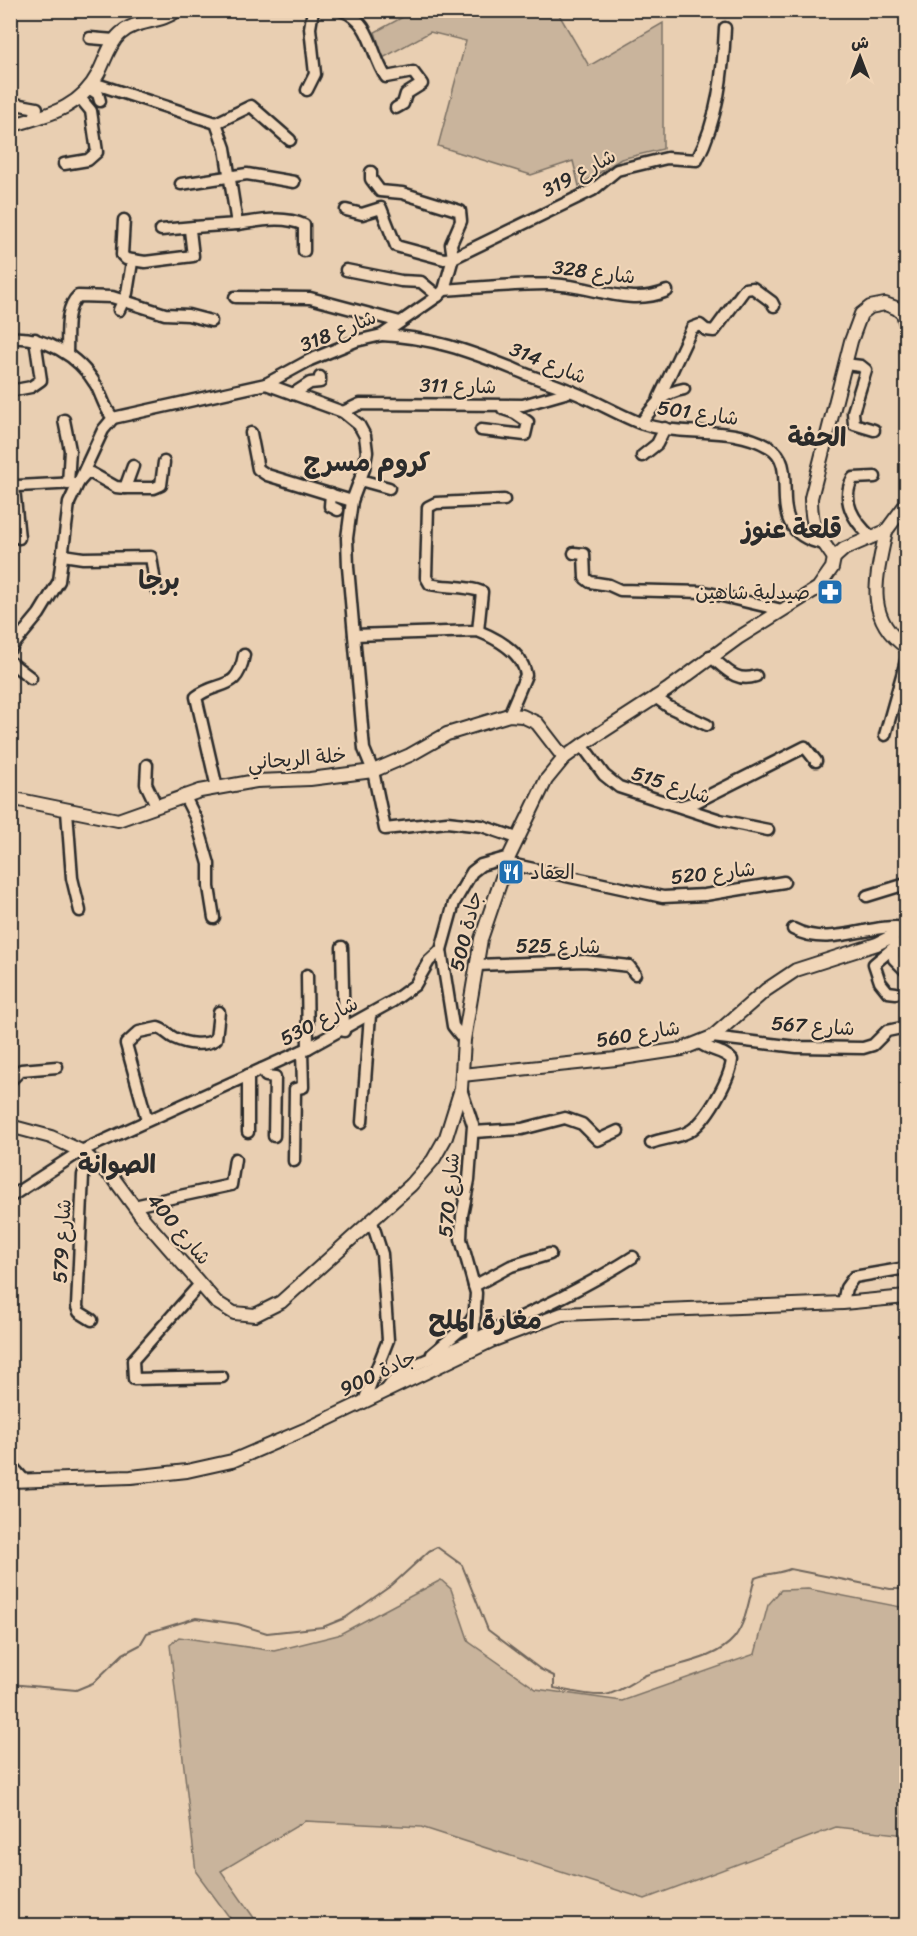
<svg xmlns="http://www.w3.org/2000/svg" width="917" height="1936" font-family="Sriracha,'Playpen Sans Arabic',sans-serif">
<rect width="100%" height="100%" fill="#e9cfb2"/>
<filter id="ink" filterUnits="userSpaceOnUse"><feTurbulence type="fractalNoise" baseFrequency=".0167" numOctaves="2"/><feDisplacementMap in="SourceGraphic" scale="12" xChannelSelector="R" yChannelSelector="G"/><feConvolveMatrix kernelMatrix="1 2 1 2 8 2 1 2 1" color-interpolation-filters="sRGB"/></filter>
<g filter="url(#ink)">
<!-- green -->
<g fill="#c9b49c" stroke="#7a7064" stroke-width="1.5">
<path d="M414,11H557L589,66L663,23V149L621,159L579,186L573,161L531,175L438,146L466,41L430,32L383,58L375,32Z"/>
<path d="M441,1580L451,1589L469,1642L536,1689L622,1701L755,1654L768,1605L781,1590L808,1589L906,1608V1835L836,1827L645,1899L421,1827L305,1821L221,1871L259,1925H235L196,1872L170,1645L179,1637L274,1651L338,1635Z"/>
</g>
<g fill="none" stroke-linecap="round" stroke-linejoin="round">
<!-- stream -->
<path stroke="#70665c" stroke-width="2" d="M10,1684L76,1690L93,1683L123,1654L140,1645L147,1633L196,1618L238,1624L267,1633L323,1627L345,1618L392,1585L429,1551L437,1547L462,1565L488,1630L540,1669L554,1676V1688C570,1691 588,1696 605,1695C619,1693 633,1681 646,1675C673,1664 715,1661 734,1638C747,1622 749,1597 755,1578C767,1573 778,1574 790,1569L890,1589H906"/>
<!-- minor casing -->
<g stroke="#2b2b2b" stroke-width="15">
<g id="minor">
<path d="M341,10C373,22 370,54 386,77L413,72L422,84L406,94L403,104L396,108"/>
<path d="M90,38L114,40"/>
<path d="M93,83L216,123L225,148L237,224L194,227L190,230L193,256L145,262L126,259L122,255L124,220"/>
<path d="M89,88L98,94L100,101"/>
<path d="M307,90L315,74L310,28L313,10"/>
<path d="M10,103L37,108L34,118"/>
<path d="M216,123L251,106L290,140"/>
<path d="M64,164L88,160L97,152L91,111L81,99"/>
<path d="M181,184L247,174L294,182"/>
<path d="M346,210L362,214L381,208L396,246L444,259L453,258L593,190L617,170L667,158L697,160C718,119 723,73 725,28"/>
<path d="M237,224C259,221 283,215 304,225V251"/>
<path d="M161,230L194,227"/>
<path d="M346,270L401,281L421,282L438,296"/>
<path d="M444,290C478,288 513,284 547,284C587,283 627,308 667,291"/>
<path d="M235,297L310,298L400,322"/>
<path d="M119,310L127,293L132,262"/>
<path d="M382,335C430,337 469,351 514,369C533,378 554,383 573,392C596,401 617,414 640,423C682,438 730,424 769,447C805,467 757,531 824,544"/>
<path d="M10,338C44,335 79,356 96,385C102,396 104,408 113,418L266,384L343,412L359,425L365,436L367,452L364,469L352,501L347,538L348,567L364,749L373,771L385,829L447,822L482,826L517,838"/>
<path d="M67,353C68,334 64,309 78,296L112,297L165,314L188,315L211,321"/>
<path d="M845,364L861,366L866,370L853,412L854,424L874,430"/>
<path d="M266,384L310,360L356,341L382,335L438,296L444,290L453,258L451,244L461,221L460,211L402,193L380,191L371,179V172"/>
<path d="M10,391L31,387L41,380L35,339"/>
<path d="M293,394L310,383L320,382V377"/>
<path d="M659,398L692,328L700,325L706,330L714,331L745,289L753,288L772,302L774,306"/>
<path d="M343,412L360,404L523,405L572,391"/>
<path d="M64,420L70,450L68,484"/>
<path d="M641,423C655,405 661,393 684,389"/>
<path d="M481,430L525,435L528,422L515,413L503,409"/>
<path d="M251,433L258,469L267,475L352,501"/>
<path d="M642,456L657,444L665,428"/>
<path d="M360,480L389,488"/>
<path d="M125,488H154L161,485L164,462"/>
<path d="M331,494L330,506L338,510"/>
<path d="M871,537C854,521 840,501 853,478L875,477"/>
<path d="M19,538L14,488L17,486L78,483L86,474L91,473L116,487L125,488L133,466"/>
<path d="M574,553L584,554L585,578L590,582L609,585L620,590L705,592L782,610"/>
<path d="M63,555L83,558L151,557L156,589"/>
<path d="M478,631L482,592C465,585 447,588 430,584L426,577L428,507L436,503L504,500"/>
<path d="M354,635L478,631C498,639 522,652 526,675L509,715"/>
<path d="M10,649L39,614L59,581L69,503L103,430L113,418"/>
<path d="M710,656C726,669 736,683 756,676"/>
<path d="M10,662L31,678"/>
<path d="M655,697L669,707L707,725"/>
<path d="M885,735L906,661"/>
<path d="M582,745L604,775L619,787L720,820L768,830"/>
<path d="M147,765L146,784L156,805"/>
<path d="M217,788L196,697C220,679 237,693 244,655"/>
<path d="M184,795L196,819L209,864V887L214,918"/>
<path d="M682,806L698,801L805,747L816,761"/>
<path d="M67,811L72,878L80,911"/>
<path d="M506,863L663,897L705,895L784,882"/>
<path d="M867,896L906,884"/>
<path d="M793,929C831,949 871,922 906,928"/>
<path d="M895,943L894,959L906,971"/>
<path d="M342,947L344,1031"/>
<path d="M893,948L874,964L880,982L888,992L896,993"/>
<path d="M441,950L453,1026L464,1040"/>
<path d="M477,965L585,961L629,966L635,974"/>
<path d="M307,975L308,1048"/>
<path d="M712,1037L797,1047L863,1048L873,1045L887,1031L906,1027"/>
<path d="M262,1069L266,1076L275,1077L274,1136"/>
<path d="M248,1075V1132"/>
<path d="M10,1081L21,1070L57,1067"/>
<path d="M461,1089L473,1125L469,1180L462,1215L461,1239L476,1293L473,1340"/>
<path d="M147,1120L126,1044L139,1032L158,1028C165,1030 168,1035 174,1038C187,1044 204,1047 216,1039L219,1012"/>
<path d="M362,1122L370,1015"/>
<path d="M473,1132L522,1129L565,1118L582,1124L598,1140L618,1131"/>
<path d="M651,1143C663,1138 677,1138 688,1132C706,1123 730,1079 732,1060C724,1050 709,1051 700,1043"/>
<path d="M89,1157L83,1175L77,1307L79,1312L92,1320"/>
<path d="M294,1161L295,1089L303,1087L302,1051"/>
<path d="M10,1197L81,1151L308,1048L393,1001L415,985L429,961L441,950L454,903L472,872L481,865L509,857"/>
<path d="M134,1206L231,1185L235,1159"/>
<path d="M200,1284L133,1360L134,1379L222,1377"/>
<path d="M474,1286L511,1266L550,1254"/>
<path d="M843,1303L846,1288L854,1277L906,1268"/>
<path d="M432,1354L470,1322L475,1314"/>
<path d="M386,1390C404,1363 436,1358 464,1344C521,1317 580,1291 633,1257"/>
<path d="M364,1401L388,1340L382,1254L372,1222"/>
<path d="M10,1464L25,1481"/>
</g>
</g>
<!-- major casing -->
<g stroke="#2b2b2b" stroke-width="16">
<g id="major">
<path d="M10,126C46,115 79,110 98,74C105,61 109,44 120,34C136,19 160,24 178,10"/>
<path d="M886,531C877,576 863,617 906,647"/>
<path d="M834,558C817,534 811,528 811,498L851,341L861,314L870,307L885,304L896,308L903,314L906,324"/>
<path d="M834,558L844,549L886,531L906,504"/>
<path d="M10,798L118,820L200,791L256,781L310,779L373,771L410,755L447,734L509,715L522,716L537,723L564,758"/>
<path d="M462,1075L616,1059L682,1049L712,1037L766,990L796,970L877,944L906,929"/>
<path d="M10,1126L51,1137L81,1151L114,1179L142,1217L216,1302L234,1313L255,1315L281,1302L411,1185L433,1160L446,1137L461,1089L464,1040L481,939L509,857L546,780L564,758L582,745L667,690L738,638L818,588L832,568L834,558"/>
<path d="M10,1481L131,1477L187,1471L232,1461L311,1427L491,1341L562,1314L843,1303L906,1297"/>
</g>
</g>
<!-- minor -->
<use href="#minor" stroke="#f1d6b8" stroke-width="10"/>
<!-- major -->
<use href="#major" stroke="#f1d6b8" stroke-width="12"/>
</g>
</g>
<!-- icons -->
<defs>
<g id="pharmacy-square" transform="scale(1.35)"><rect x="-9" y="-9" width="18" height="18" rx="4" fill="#1f6fb2" stroke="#f1d6b8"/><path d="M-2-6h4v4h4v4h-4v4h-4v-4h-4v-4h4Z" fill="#fff"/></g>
<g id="restaurant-square" transform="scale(1.35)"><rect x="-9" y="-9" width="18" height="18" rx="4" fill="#1f6fb2" stroke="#f1d6b8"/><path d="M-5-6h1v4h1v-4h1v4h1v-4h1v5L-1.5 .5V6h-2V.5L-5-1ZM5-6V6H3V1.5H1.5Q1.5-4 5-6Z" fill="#fff"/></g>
</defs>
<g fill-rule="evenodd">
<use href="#pharmacy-square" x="830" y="592"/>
<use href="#restaurant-square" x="511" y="872"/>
</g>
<g text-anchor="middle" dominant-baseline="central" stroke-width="4.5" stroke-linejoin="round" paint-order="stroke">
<!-- street labels -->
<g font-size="20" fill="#2b2b2b" stroke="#f1d6b8">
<text transform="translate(579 173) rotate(-28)">شارع 319</text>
<text transform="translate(594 272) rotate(7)">شارع 328</text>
<text transform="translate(338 331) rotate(-22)">شارع 318</text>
<text transform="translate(548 363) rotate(22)">شارع 314</text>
<text transform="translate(458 386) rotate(1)">شارع 311</text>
<text transform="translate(698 413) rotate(8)">شارع 501</text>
<text transform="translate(297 759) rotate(-5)">خلة الريحاني</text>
<text transform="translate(671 785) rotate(18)">شارع 515</text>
<text transform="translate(713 873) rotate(-6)">شارع 520</text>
<text transform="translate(466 931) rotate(-76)">جادة 500</text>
<text x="558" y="946">شارع 525</text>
<text transform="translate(319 1021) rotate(-27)">شارع 530</text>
<text transform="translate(813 1026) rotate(4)">شارع 567</text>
<text transform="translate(638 1034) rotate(-9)">شارع 560</text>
<text transform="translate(449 1195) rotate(-85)">شارع 570</text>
<text transform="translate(179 1229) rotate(50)">شارع 400</text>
<text transform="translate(62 1241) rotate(-87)">شارع 579</text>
<text transform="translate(378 1373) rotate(-25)">جادة 900</text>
</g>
<!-- poi labels -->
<g font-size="20" fill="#2b2b2b" stroke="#f1d6b8" text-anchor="end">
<text x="810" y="592">صيدلية شاهين</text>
<text x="530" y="872" text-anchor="start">العقاد</text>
</g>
<!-- district labels -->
<g font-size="26" font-weight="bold" fill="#2b2b2b" stroke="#f1d6b8">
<text x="817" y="437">الحفة</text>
<text x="367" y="462">كروم مسرج</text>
<text x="792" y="529">قلعة عنوز</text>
<text x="159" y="580">برجا</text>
<text x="117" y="1164">الصوانة</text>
<text x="485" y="1320">مغارة الملح</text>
</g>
</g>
<!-- margin -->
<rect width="917" height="1936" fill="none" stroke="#f1d6b8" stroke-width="36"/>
<rect x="18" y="18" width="881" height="1900" fill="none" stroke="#2b2b2b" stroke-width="2" filter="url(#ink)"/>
<!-- north arrow -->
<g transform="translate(860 57)" stroke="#f1d6b8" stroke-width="4.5" paint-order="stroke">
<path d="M0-4.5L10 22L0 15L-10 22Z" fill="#2b2b2b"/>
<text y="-9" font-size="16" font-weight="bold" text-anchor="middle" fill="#2b2b2b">ش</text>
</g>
</svg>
